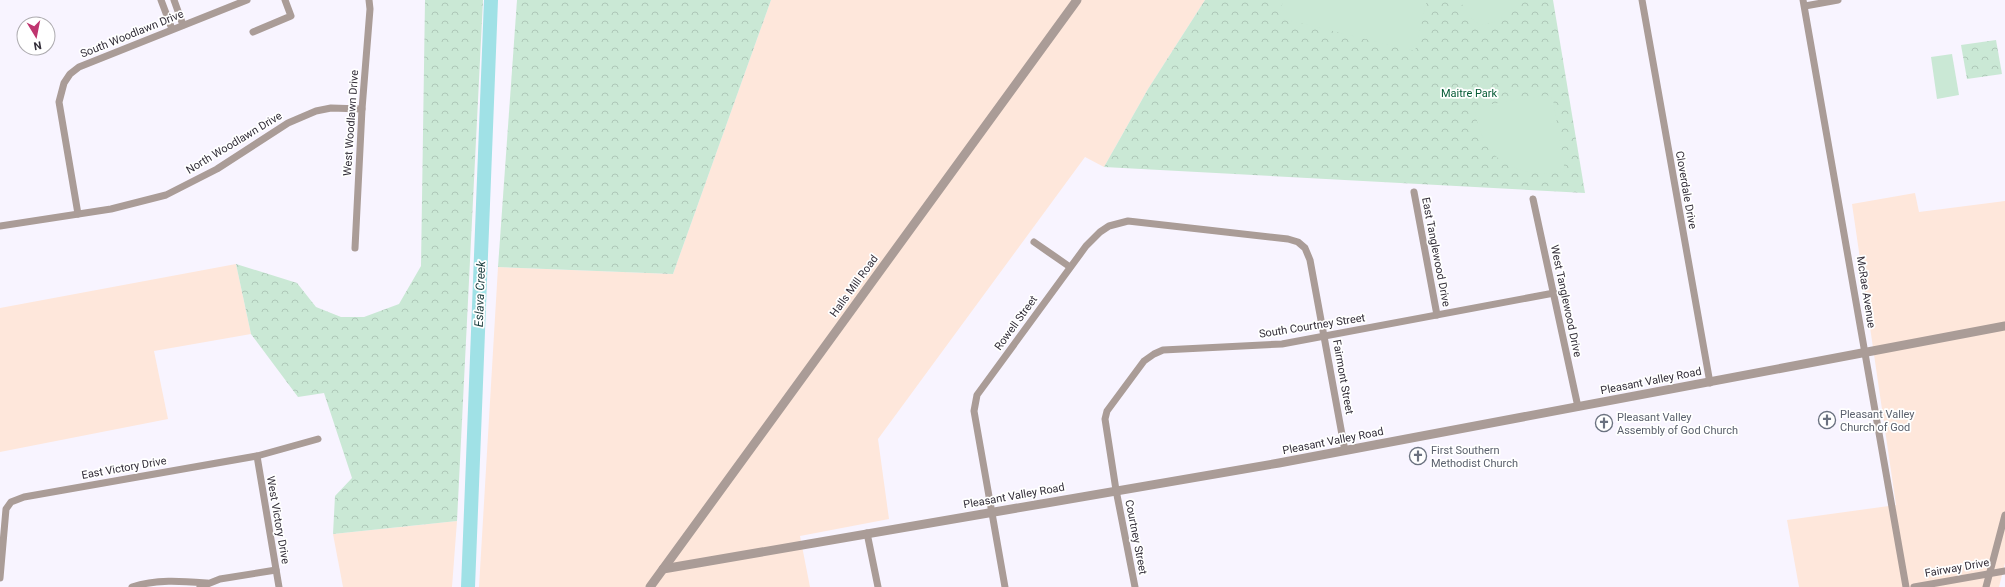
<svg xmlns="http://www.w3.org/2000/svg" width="2005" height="587" font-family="Roboto,sans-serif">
<defs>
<pattern id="forest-crowns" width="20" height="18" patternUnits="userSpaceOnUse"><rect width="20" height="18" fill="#cae8d5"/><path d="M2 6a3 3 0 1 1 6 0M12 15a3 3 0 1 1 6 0" fill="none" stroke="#aec7b8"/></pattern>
</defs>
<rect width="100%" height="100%" fill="#f8f4ff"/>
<!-- commercial -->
<g fill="#fee7db">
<path d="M771,0H1205L1148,89L1104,167L1085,157L878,439L889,519L800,536L810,587H479L498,267L673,274Z"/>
<path d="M1915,193L1919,212L2005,201V563L1999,587H1799L1787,520L1896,505L1852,204Z"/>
<path d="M236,264L251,334L154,351L168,419L0,452V308Z"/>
<path d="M457,521L452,587H343L333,534Z"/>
</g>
<!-- forest -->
<g fill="url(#forest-crowns)">
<path d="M425,0H483L457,521L333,534L335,496L352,478L324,393L298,397L251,334L236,264L297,283L316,307L341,317H364L399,304L421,266Z"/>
<path d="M517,0H771L673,274L498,267Z"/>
<path d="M1205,0H1553L1585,193L1104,167L1148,89Z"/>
<path d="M1996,40L2002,74L1967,79L1961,45Z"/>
</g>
<!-- pitch -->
<g fill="#cae8d5">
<path d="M1283,0H1427L1415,51L1279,18Z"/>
<path d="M1459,0H1523C1511,12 1498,24 1480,25L1472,19Z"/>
<path d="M1952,54L1959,95L1937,99L1931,57Z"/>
<path d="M1547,95L1553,99L1565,172C1512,178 1483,161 1474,107Z"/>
</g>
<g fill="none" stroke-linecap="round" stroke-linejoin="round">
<!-- river -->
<path stroke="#a0e1e6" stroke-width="14" d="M468,587L491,0"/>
<!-- minor -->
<g stroke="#aa9c97" stroke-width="7">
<path d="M161,0L172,29"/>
<path d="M174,0L183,25"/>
<path d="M1642,0L1710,383"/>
<path d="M1803,0L1906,587"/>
<path d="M1805,6L1838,0"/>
<path d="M253,32L291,16L285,0"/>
<path d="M1414,192L1437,315"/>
<path d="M1533,199L1578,407"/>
<path d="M78,214L59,102L64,83L70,74L79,67L247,0"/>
<path d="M0,226L111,209L166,195L217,169L288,123L316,111L331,108L362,109"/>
<path d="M1034,242L1070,267"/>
<path d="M355,248L362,109L370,9L369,0"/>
<path d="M257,456L279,587"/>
<path d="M867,533L878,587"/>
<path d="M0,578L6,509L11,502L24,497L257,456L318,439"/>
<path d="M132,587C156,579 181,581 207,583"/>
<path d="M200,587L220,579L276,570"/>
<path d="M1005,587L974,411L977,395L1086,246L1100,232L1109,226L1128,221L1288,239L1298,242L1305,248L1310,260L1345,451"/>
<path d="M1135,587L1116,490L1105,419L1107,411L1144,361L1154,354L1163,350L1282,344L1554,293"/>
<path d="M1914,587L2005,571"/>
<path d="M1986,587L2005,515"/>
</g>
<!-- tertiary -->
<g stroke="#aa9c97" stroke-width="9">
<path d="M663,569L1279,463L2005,326"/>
<path d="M650,587L1077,0"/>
</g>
</g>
<!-- icons -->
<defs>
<g id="church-ring" transform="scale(0.9)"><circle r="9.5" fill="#fff" stroke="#6b7280" stroke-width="1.5"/><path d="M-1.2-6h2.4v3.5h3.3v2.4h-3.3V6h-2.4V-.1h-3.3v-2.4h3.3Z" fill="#6b7280"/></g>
</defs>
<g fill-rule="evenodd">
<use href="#church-ring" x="1827" y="420"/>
<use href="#church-ring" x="1604" y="423"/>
<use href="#church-ring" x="1418" y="456"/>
</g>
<g text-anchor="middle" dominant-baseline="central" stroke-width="3.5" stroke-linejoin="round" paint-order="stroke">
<!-- street labels -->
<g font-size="11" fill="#322d38" stroke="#fff">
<text transform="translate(132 34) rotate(-22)">South Woodlawn Drive</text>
<text transform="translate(351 123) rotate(-86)">West Woodlawn Drive</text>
<text transform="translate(234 143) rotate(-31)">North Woodlawn Drive</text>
<text transform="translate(1686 190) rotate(80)">Cloverdale Drive</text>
<text transform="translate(1436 252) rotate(79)">East Tanglewood Drive</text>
<text transform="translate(854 286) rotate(-54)">Halls Mill Road</text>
<text transform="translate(1866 292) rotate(81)">McRae Avenue</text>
<text transform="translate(1566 301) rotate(78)">West Tanglewood Drive</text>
<text transform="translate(1016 323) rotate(-54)">Rowell Street</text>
<text transform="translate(1312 326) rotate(-9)">South Courtney Street</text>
<text transform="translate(1343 377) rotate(80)">Fairmont Street</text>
<text transform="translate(1651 381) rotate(-11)">Pleasant Valley Road</text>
<text transform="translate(1333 441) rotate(-11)">Pleasant Valley Road</text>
<text transform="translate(124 468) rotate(-10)">East Victory Drive</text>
<text transform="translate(1014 496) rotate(-10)">Pleasant Valley Road</text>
<text transform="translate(278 520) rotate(80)">West Victory Drive</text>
<text transform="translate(1136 537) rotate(79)">Courtney Street</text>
<text transform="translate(1957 568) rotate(-10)">Fairway Drive</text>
</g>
<!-- park labels -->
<g font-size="11" fill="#065b36" stroke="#fff">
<text x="1469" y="93">Maitre Park</text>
</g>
<!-- worship labels -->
<g font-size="11" fill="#5b616d" stroke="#fff" text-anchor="start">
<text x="1840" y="414">Pleasant Valley<tspan x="1840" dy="13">Church of God</tspan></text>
<text x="1617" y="417">Pleasant Valley<tspan x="1617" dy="13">Assembly of God Church</tspan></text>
<text x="1431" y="450">First Southern<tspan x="1431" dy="13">Methodist Church</tspan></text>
</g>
<!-- water labels -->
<g font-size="12" font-style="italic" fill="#193a3c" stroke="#fff">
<text transform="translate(480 294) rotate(-88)">Eslava Creek</text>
</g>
</g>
<!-- north arrow -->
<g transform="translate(36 36) rotate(170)"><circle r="19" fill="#ffffff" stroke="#adabaf"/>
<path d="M0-3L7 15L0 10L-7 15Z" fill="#bf356f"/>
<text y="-6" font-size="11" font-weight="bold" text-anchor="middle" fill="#322d38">N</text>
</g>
</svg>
